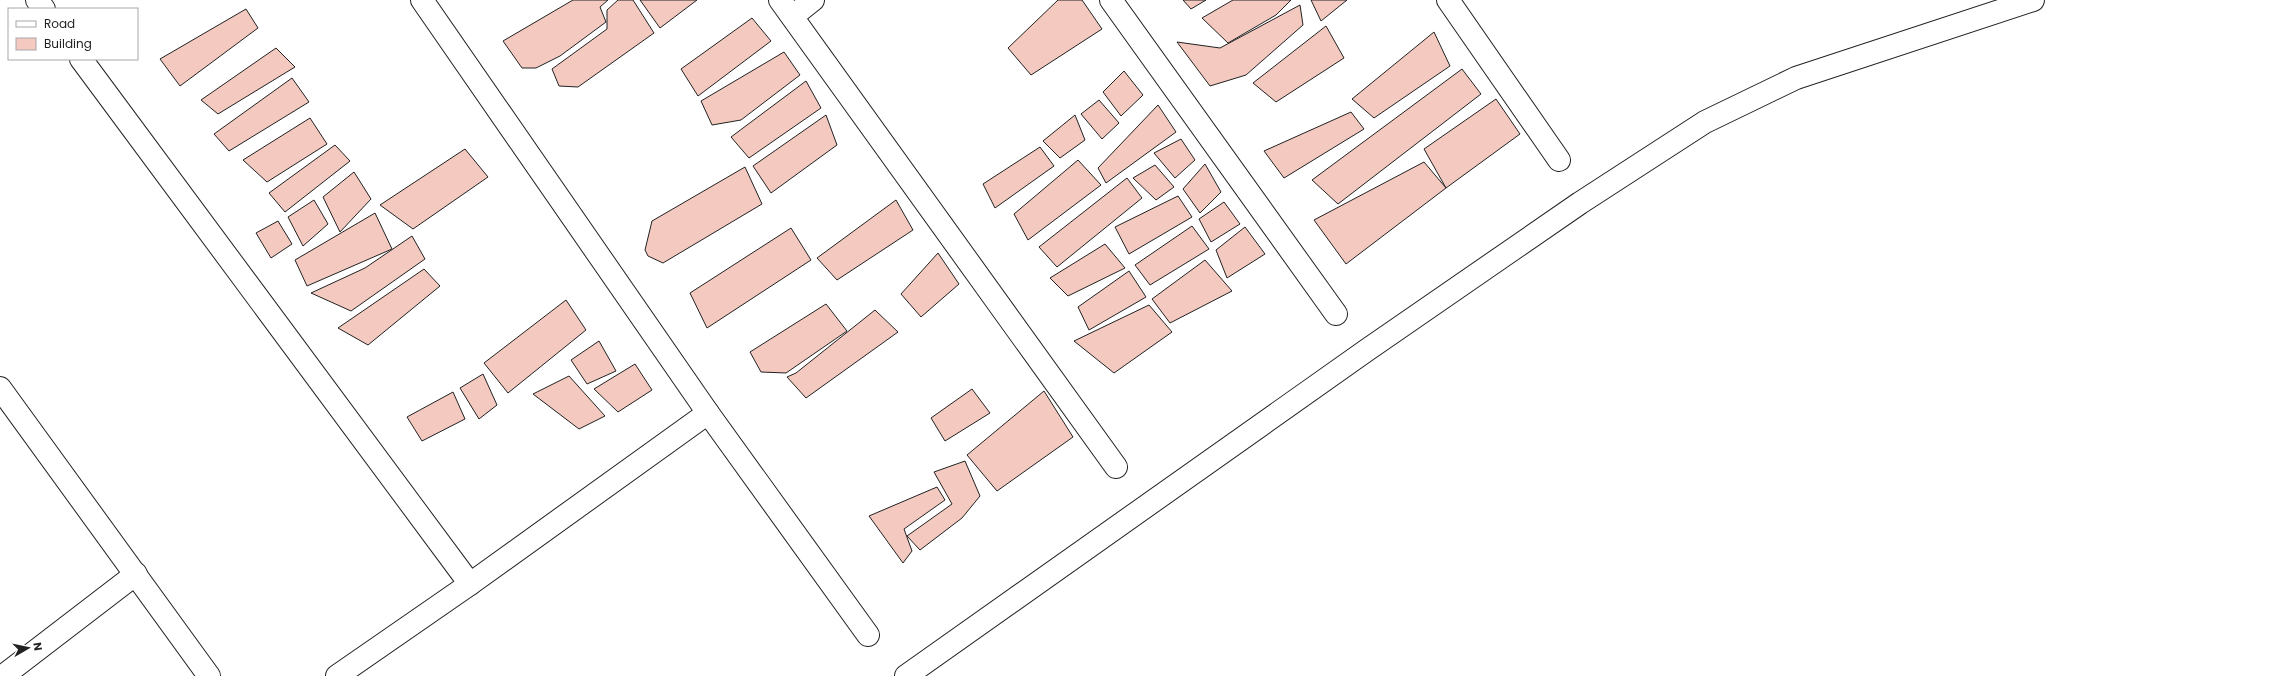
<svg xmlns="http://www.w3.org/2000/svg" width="2279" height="676" font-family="Poppins,sans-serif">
<rect width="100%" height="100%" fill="#fff"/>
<!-- building -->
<g fill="#f3c9c0" stroke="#222">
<path d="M573,0H608L600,7L606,22L560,56L536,68H522L503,41Z"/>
<path d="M618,0H633L654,33L578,87L559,86L552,69L607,29V10Z"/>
<path d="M640,0H697L660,28Z"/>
<path d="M1058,0H1082L1102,29L1031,75L1008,48Z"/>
<path d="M1183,0H1206L1191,9Z"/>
<path d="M1233,0H1291L1276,15L1228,43L1202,18Z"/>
<path d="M1311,0H1347L1321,21Z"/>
<path d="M1300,5L1303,25L1246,75L1210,86L1177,42L1220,48Z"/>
<path d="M246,9L258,28L180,86L160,59Z"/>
<path d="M752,18L771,41L698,96L681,69Z"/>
<path d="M1326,26L1344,58L1276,102L1253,83Z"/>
<path d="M1434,32L1450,66L1374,118L1352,99Z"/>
<path d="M276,48L295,67L218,114L201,100Z"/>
<path d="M784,52L800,75L741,120L712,125L701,101Z"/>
<path d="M1462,69L1481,94L1338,204L1312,180Z"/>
<path d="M1124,71L1143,95L1121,116L1103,92Z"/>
<path d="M292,78L309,102L229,151L214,134Z"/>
<path d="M806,81L821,108L749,158L731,137Z"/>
<path d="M1496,99L1520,134L1446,188L1424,149Z"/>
<path d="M1099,100L1119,123L1102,139L1081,114Z"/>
<path d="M1158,105L1176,132L1106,183L1098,168Z"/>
<path d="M1351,112L1364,129L1284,178L1264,151Z"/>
<path d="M826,115L837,145L771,193L753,166Z"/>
<path d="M1075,115L1085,140L1060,158L1043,141Z"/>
<path d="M310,118L327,144L267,182L243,160Z"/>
<path d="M1181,139L1195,160L1175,178L1154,153Z"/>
<path d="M335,145L350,161L285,212L269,193Z"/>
<path d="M1040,147L1054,166L995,208L983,184Z"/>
<path d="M465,149L488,177L413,229L380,205Z"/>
<path d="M1078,160L1101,185L1028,240L1014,214Z"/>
<path d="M1424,162L1446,188L1346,264L1314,220Z"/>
<path d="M1205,164L1221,192L1200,213L1183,189Z"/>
<path d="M1155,165L1174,187L1156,200L1133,178Z"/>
<path d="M745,167L762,204L663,263L648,256L645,250L652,221Z"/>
<path d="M354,172L371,199L340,232L323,197Z"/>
<path d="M1127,178L1142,198L1057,267L1039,247Z"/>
<path d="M1178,196L1192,217L1129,254L1115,227Z"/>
<path d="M314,200L328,224L303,246L288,217Z"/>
<path d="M896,200L913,230L837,280L817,258Z"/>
<path d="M1224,202L1240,224L1211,242L1199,219Z"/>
<path d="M375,213L392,249L307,286L295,260Z"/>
<path d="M278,221L292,244L271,258L256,233Z"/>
<path d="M1192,226L1209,249L1150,285L1135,265Z"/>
<path d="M1245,227L1265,254L1227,278L1216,250Z"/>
<path d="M791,228L811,260L707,328L690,293Z"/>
<path d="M412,236L425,259L351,311L311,293L365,268Z"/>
<path d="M1105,244L1125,268L1068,296L1050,278Z"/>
<path d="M938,253L959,284L921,317L901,294Z"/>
<path d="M1205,260L1232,291L1170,323L1152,299Z"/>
<path d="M424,269L440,286L368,345L338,328Z"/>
<path d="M1129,271L1146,297L1089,330L1078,307Z"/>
<path d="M566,300L586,330L508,393L484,363Z"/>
<path d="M826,304L847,331L786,373L761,372L750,352Z"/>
<path d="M1149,305L1172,332L1114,373L1074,341Z"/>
<path d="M875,310L898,332L806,398L787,377L796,373Z"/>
<path d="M599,341L616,371L587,384L571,360Z"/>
<path d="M635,364L652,390L618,412L594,389Z"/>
<path d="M483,374L497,405L479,419L460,388Z"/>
<path d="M569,376L605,416L579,429L533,394Z"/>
<path d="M972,389L990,413L945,441L931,418Z"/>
<path d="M1044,391L1073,437L997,491L967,455Z"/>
<path d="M453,392L465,419L422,441L407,417Z"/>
<path d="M965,461L980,496L962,518L920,550L907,536L952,504L934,472Z"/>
<path d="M937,487L945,500L904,529L912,551L903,563L869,516Z"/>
</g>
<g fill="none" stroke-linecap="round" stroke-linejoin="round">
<!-- street casing -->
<g stroke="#222" stroke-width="24">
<g id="street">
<path d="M37,0L44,9"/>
<path d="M422,0L708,413L868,635"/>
<path d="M780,0L1116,467"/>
<path d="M1111,0L1336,314"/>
<path d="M1448,0L1559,160"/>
<path d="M793,16L813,0"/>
<path d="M81,59L470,584"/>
<path d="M0,388L209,676"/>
<path d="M3,676L136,574"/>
<path d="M337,676L470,584L708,413"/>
</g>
</g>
<!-- secondary casing -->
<g stroke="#222" stroke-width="24">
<path id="secondary" d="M906,676L1367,350L1580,203L1705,122L1796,78L2033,0"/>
</g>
<!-- street -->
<use href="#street" stroke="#fff" stroke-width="22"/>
<!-- secondary -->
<use href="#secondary" stroke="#fff" stroke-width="22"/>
</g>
<!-- legend -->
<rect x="8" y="8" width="130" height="52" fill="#ffffff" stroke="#a7a7a7"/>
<rect x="16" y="21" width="20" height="6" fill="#ffffff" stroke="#a7a7a7"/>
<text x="44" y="28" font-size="12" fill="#222222">Road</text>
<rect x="16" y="38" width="20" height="12" fill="#f3c9c0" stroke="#a7a7a7"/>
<text x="44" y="48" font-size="12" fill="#222222">Building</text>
<!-- north arrow -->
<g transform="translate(28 648) rotate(81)" stroke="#ffffff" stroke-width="3" paint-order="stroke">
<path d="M0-3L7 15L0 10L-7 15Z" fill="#222222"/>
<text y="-6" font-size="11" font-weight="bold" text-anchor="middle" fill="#222222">N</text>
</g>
</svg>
